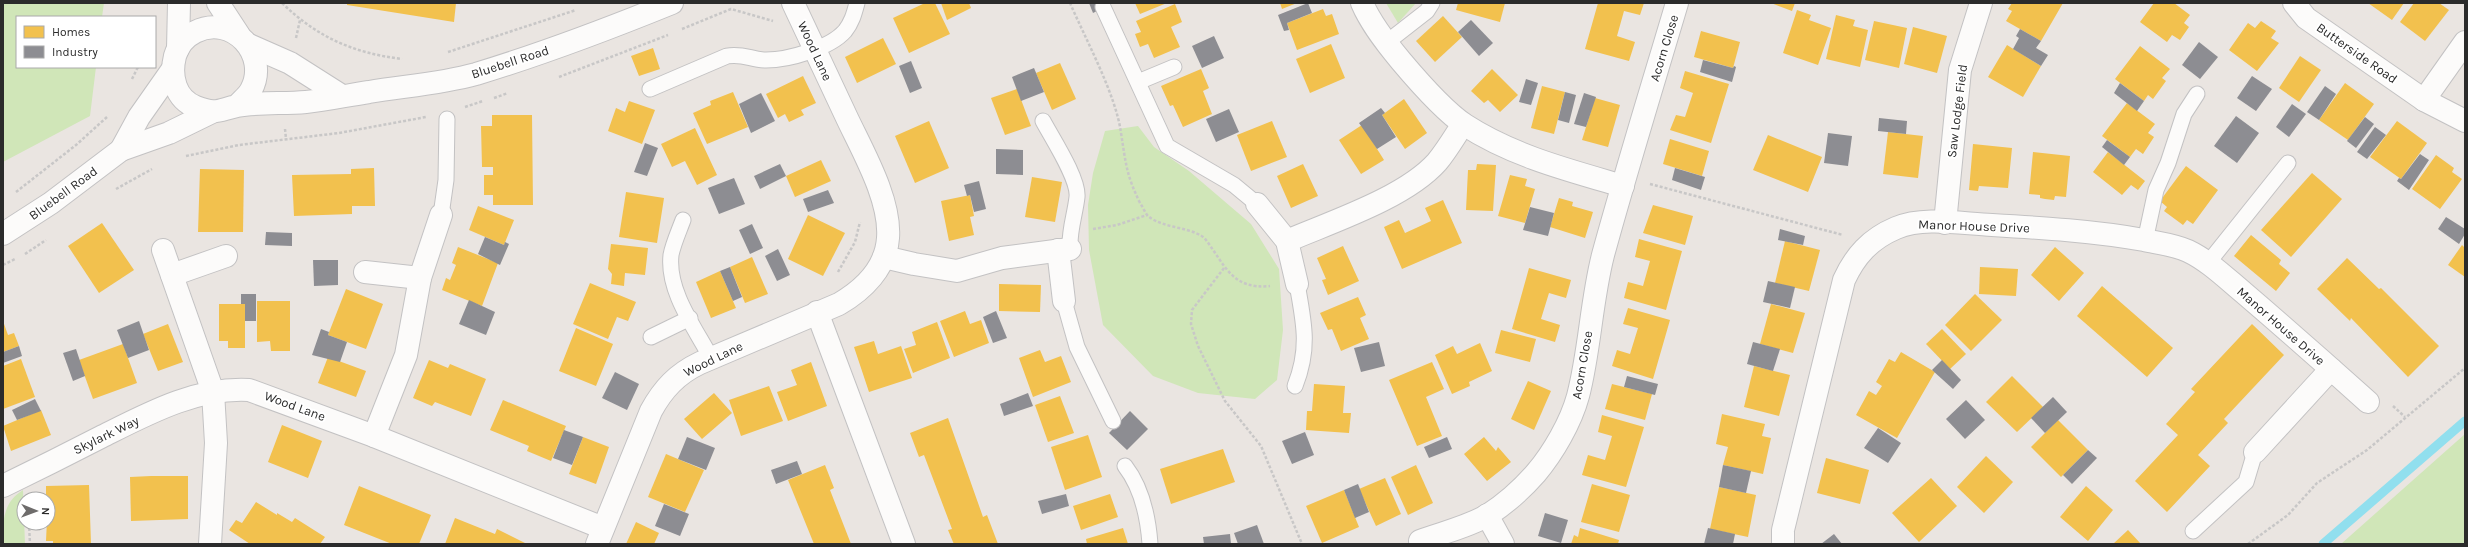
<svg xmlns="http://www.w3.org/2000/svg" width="2468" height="547" font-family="Karla,sans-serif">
<rect width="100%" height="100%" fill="#eae5e1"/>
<!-- green -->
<g fill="#d0e6b8">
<path d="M3,3H104L102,17H17V67H96L90,116L3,162Z"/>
<path d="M1386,3H1416L1398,23Z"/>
<path d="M1138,126L1154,147L1189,171L1251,224L1279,269L1283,330L1277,380L1255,399L1198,393L1153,376L1103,325L1089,250L1088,205L1093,173L1105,131Z"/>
<path d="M2465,434V544H2341Z"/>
<path d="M23,490L25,544H3C3,522 2,503 23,490Z"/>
</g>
<!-- homes -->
<g fill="#f2c14e">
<path d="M347,3H456L454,22L347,5Z"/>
<path d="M925,3H935L950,34L909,53L893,18Z"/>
<path d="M941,3H969L971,8L947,20Z"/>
<path d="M1135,3H1167L1140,14Z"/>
<path d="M1280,3H1297L1282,9Z"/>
<path d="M1458,3H1505L1500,22L1456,10Z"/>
<path d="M1598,3H1644L1640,15L1624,11L1617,36L1635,42L1629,61L1585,49Z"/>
<path d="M1771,3H1795L1792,11Z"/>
<path d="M2012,3H2063L2041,41L2006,21L2012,11L2008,9Z"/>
<path d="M2154,3H2174L2190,15L2184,23L2189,27L2180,40L2172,35L2167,42L2140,22Z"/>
<path d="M2368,3H2404L2392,20Z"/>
<path d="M2414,3H2439L2449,10L2425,41L2400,22Z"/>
<path d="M1175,4L1182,22L1171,27L1180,47L1154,58L1148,44L1140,47L1135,34L1141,32L1136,21Z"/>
<path d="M1323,9L1326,16L1332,14L1339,34L1297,50L1287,23Z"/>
<path d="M1797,10L1811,15L1809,20L1831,28L1818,65L1783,53Z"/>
<path d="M1836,15L1855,20L1853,26L1868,30L1860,67L1826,59Z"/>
<path d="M1443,16L1462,37L1435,62L1416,41Z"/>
<path d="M1874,21L1907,28L1899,68L1865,60Z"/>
<path d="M2261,21L2276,31L2271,38L2279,43L2257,71L2229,50L2248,23L2255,28Z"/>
<path d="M1913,27L1947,36L1937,73L1904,64Z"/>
<path d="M1701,31L1740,42L1733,68L1694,57Z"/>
<path d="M883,38L896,64L857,83L845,57Z"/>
<path d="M1331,44L1345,78L1310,93L1296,59Z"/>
<path d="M2007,45L2041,66L2023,97L1988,77Z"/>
<path d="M2140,46L2170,69L2162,78L2166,81L2153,99L2148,95L2144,101L2115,79Z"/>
<path d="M653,48L660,69L639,76L631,56Z"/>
<path d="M2300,56L2321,70L2299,102L2279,88Z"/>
<path d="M1060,63L1076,99L1052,110L1036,73Z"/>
<path d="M1201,69L1209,88L1203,91L1212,114L1183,127L1173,105L1170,106L1161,86Z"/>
<path d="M1492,69L1518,95L1500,112L1488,100L1484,103L1471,91Z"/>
<path d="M1685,71L1729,84L1711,143L1670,130L1676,115L1685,117L1693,93L1680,88Z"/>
<path d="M803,76L816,103L801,110L804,115L789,122L785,114L778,118L766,94Z"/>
<path d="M2345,83L2374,104L2348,140L2319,120Z"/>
<path d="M1542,86L1565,92L1554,134L1531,128Z"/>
<path d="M1017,89L1031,126L1005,135L991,98Z"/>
<path d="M733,92L748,127L707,144L693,113L711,105L710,101Z"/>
<path d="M1595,98L1620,105L1608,147L1582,140Z"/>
<path d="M1404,99L1427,133L1405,149L1382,115Z"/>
<path d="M629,101L655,110L642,144L608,131L616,108L625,112Z"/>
<path d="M2127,103L2155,124L2148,133L2154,137L2143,154L2136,149L2130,157L2102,136Z"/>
<path d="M492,115H532L533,205H493V195H484V175H493V167H482L481,126H492Z"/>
<path d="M929,121L949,168L915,183L895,136Z"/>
<path d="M1272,121L1287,157L1251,171L1237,135Z"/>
<path d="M2397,121L2427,143L2401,179L2370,157Z"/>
<path d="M1362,125L1384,160L1361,174L1339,140Z"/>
<path d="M695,128L717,175L697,185L685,161L672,167L661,144Z"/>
<path d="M1888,132L1923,136L1918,178L1883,174Z"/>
<path d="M1768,135L1822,157L1808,192L1753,170Z"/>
<path d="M1670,139L1709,151L1702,176L1663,164Z"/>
<path d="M1973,144L2012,148L2008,188L1979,186L1978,191L1969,190Z"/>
<path d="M2033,152L2070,156L2066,197L2055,196L2054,200L2045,199L2040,198V195L2029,194Z"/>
<path d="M2108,152L2145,181L2138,190L2131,185L2122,195L2093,172Z"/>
<path d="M2436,155L2454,168L2452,172L2462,179L2440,209L2412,189Z"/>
<path d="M821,160L831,181L795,197L786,176Z"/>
<path d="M1303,164L1318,196L1291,208L1277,176Z"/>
<path d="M1477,164L1496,165L1493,211L1466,210L1468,170H1476Z"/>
<path d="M2186,166L2218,190L2193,224L2187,220L2183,225L2164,211L2167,207L2160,201Z"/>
<path d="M374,168L375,206H352V214L294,216L292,175L351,174V169Z"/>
<path d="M200,169L244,170L243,232H198Z"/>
<path d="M2312,173L2342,199L2291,257L2261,230Z"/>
<path d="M1510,175L1527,179L1525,186L1535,189L1525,223L1498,216Z"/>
<path d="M1032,177L1062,182L1055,222L1025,217Z"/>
<path d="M626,192L664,198L657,243L619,237Z"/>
<path d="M970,195L974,216L970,217L974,235L949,241L941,201Z"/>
<path d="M1559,198L1573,202L1572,206L1593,212L1585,238L1550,227Z"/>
<path d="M1443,200L1462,243L1402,269L1384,227L1399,220L1405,233L1416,228L1431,221L1425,208Z"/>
<path d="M1653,205L1693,216L1685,245L1643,233Z"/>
<path d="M478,206L514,220L504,245L469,230Z"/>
<path d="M808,215L845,233L823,276L788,259Z"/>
<path d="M102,223L134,270L99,293L68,246Z"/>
<path d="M2251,235L2281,260L2279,264L2290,273L2276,291L2234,256Z"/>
<path d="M1639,239L1682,251L1666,310L1624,298L1628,282L1643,286L1650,261L1635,257Z"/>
<path d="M1785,241L1820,250L1809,291L1775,283Z"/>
<path d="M611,244L648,248L645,275L625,273L624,286L611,284L612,274L608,269Z"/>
<path d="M2462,245L2465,248V277L2448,265Z"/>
<path d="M1343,246L1359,281L1328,295L1322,280L1326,279L1317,258Z"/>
<path d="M458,247L498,263L482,306L442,290L446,278L450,280L456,265L452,263Z"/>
<path d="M2055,247L2084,273L2059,301L2031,275Z"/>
<path d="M752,257L768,294L745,303L730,267Z"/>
<path d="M2347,258L2379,289L2381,288L2439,346L2408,377L2351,318L2350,321L2317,289Z"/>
<path d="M1980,267L2018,269L2016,296L1979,294Z"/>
<path d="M1529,268L1571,280L1566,298L1549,293L1541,319L1560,325L1555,342L1512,329Z"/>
<path d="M720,271L736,308L711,318L696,282Z"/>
<path d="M590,283L636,302L628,321L617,317L608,339L573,324Z"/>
<path d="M999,284L1041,285L1040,312L999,311Z"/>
<path d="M2102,286L2173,348L2147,377L2077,316Z"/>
<path d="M346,289L383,304L366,349L328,335Z"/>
<path d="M1975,294L2002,320L1971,351L1945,325Z"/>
<path d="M1358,297L1366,315L1360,318L1369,339L1341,351L1332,329L1328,330L1320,313Z"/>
<path d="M257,301H290V351H271L270,341L257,342Z"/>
<path d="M219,304H245V348H228V341H219Z"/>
<path d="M1771,304L1805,313L1793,353L1760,344Z"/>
<path d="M1628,308L1670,320L1653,379L1612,366L1617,350L1630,354L1638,328L1623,324Z"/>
<path d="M965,311L970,324L981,320L989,343L954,357L940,321Z"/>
<path d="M3,321L8,335L14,333L19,346L3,352Z"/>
<path d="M937,322L950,358L913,373L904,349L916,345L912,332Z"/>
<path d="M168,324L183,362L158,371L143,334Z"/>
<path d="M2252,324L2284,355L2224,419L2228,423L2198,455L2210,466L2167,512L2135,481L2178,435L2166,424L2195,392L2191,389Z"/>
<path d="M576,328L613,344L596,386L559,371Z"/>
<path d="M1942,329L1966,354L1950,369L1926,344Z"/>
<path d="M1501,330L1536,339L1530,362L1495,353Z"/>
<path d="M874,341L878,354L901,346L912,378L869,392L854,347Z"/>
<path d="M1480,343L1492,371L1469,382L1470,386L1452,394L1435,355L1453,346L1457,354Z"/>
<path d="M123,344L137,383L93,399L79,360Z"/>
<path d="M1040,350L1045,362L1061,356L1071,382L1033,397L1019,358Z"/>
<path d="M1901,352L1935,372L1897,438L1856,415L1869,391L1876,395L1882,386L1876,382L1889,359L1895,362Z"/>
<path d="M328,357L366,371L356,397L318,383Z"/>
<path d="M21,359L35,397L3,409V366Z"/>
<path d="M429,360L448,368L450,364L486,379L471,416L435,402L432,406L413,398Z"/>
<path d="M811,362L827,406L788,421L777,392L797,385L791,370Z"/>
<path d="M1432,362L1444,389L1426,397L1442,436L1417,446L1389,380Z"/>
<path d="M1754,366L1790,375L1779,416L1744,407Z"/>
<path d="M2012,376L2043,407L2017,432L1986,402Z"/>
<path d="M1528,381L1551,391L1534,430L1511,419Z"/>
<path d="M1314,384L1345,386L1343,413H1351L1349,433L1306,430L1307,411H1312Z"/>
<path d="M1612,384L1652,394L1645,420L1605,409Z"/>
<path d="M769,386L783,421L741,436L729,400Z"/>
<path d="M714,393L732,413L702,439L684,419Z"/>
<path d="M1060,396L1074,433L1048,442L1035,405Z"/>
<path d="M503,400L566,426L551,461L527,451L529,446L490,430Z"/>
<path d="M41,410L51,435L11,451L3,426Z"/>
<path d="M1722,414L1765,424L1762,436L1771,438L1763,474L1723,465L1728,447L1716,444Z"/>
<path d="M1602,415L1644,427L1626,487L1582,475L1588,455L1605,460L1612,436L1598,432Z"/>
<path d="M948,418L983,517L987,515L998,544H954L953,542L948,530L952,529L924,455L919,457L910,433Z"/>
<path d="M2058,420L2088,450L2061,477L2031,447Z"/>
<path d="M282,425L322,441L308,478L268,462Z"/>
<path d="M1088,435L1102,477L1065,490L1051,447Z"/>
<path d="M583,437L609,447L596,484L569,474Z"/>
<path d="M1484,437L1496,451L1498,447L1511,462L1487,481L1464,454Z"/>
<path d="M1223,449L1235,482L1171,504L1160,469Z"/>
<path d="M666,454L704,470L685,512L648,497Z"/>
<path d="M1986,456L2013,482L1984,513L1957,487Z"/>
<path d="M1826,458L1869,470L1860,504L1817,493Z"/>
<path d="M825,465L834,488L830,490L851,544H814L788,480Z"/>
<path d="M1416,465L1433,503L1408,515L1391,477Z"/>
<path d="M151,476H188V519L131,521L130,477Z"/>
<path d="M1385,478L1401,514L1376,526L1359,489Z"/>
<path d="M1931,478L1957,506L1919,542L1892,513Z"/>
<path d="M1592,484L1630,495L1619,532L1581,522Z"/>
<path d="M89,485L91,544H53V541H46L48,499H46V486Z"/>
<path d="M359,486L431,515L419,544H392L344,525Z"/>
<path d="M2086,486L2113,510L2088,541L2060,517Z"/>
<path d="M1719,487L1756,495L1748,537L1710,529Z"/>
<path d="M1344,490L1359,527L1322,543L1306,506Z"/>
<path d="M1110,494L1118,517L1081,530L1073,506Z"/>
<path d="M256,502L277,515V513L292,522L295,518L325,537L320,544H250L229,530L236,520L242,523Z"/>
<path d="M455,518L495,534L497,529L527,544H445Z"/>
<path d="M636,522L659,533L654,544H626Z"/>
<path d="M1123,528L1128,544H1087L1086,539Z"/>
<path d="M1580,528L1619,540L1618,544H1571L1574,535L1578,537Z"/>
<path d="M2128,530L2141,544H2113Z"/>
</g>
<!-- industry -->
<g fill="#8d8d92">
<path d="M1089,3H1113L1093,13Z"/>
<path d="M1308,3L1312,13L1287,23L1289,30L1284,31L1278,15Z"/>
<path d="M1471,20L1493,43L1479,56L1458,32Z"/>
<path d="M2020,29L2041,41L2036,48L2048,55L2041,66L2013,49L2019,38L2016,36Z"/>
<path d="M1214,36L1224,58L1202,68L1192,46Z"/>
<path d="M2199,42L2218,57L2200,79L2182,65Z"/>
<path d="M1703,60L1733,68L1734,66L1736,67L1732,82L1700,72Z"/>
<path d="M911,61L922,88L910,93L899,66Z"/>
<path d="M1034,68L1044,92L1021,101L1012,77Z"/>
<path d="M2252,76L2272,89L2256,111L2237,98Z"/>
<path d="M1526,79L1538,83L1531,105L1519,102Z"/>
<path d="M2120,83L2144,101L2137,111L2114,93Z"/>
<path d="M2325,86L2336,94L2319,120L2307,112Z"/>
<path d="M1565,92L1576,95L1569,123L1558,120Z"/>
<path d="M761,93L775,121L751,133L739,104Z"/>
<path d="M1584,93L1596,97L1586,127L1574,124Z"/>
<path d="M2292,104L2306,114L2289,137L2276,127Z"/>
<path d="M1381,108L1385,113L1382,115L1396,137L1377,149L1359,123Z"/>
<path d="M1229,109L1239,132L1216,142L1206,119Z"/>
<path d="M2236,116L2259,133L2237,163L2214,146Z"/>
<path d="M2365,117L2374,124L2356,148L2347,141Z"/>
<path d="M1879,118L1907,121L1906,134L1878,131Z"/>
<path d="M2375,127L2386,135L2367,159L2357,152Z"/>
<path d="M1828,133L1852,136L1848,166L1824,163Z"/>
<path d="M2107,140L2130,157L2124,165L2102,147Z"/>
<path d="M645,143L658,148L647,176L634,172Z"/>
<path d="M996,149L1023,150V175L996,174Z"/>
<path d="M2420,154L2429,160L2409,190L2397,181L2399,178L2401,179Z"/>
<path d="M780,164L786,176L760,189L754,176Z"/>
<path d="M1675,168L1705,177L1701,190L1672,180Z"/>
<path d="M734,178L745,204L719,214L708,188Z"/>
<path d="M979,181L986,209L974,212L970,195L967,196L964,185Z"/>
<path d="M828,190L834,203L808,212L803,199Z"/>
<path d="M1530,207L1554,213L1548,236L1523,230Z"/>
<path d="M2446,217L2465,229V234L2459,244L2438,229Z"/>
<path d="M752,224L763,248L750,254L739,230Z"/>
<path d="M1780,229L1805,236L1803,245L1778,240Z"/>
<path d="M266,232L292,233V246L265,245Z"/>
<path d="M485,237L504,245L505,242L509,244L500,265L478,254Z"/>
<path d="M778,249L790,275L777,281L765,256Z"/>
<path d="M313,260H338V285L314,286Z"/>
<path d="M730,267L742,297L733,301L720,271Z"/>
<path d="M1768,281L1795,287L1790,308L1763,302Z"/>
<path d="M241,294H256V321H245V304H241Z"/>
<path d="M469,300L495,312L486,335L459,324Z"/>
<path d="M996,311L1007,338L993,343L983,317Z"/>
<path d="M139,321L149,350L128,358L117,330Z"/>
<path d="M321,329L329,332L328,335L347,342L340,362L312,355Z"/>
<path d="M1379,342L1385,366L1361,372L1354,348Z"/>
<path d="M1753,342L1780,349L1773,371L1747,364Z"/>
<path d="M19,346L22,356L3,363V352Z"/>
<path d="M76,349L85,376L73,381L63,353Z"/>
<path d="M1942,360L1961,380L1953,389L1932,370Z"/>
<path d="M615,372L639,384L627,410L602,398Z"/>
<path d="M1627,376L1658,384L1655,395L1624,387Z"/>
<path d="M1028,393L1033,406L1004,416L1000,404Z"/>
<path d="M2053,397L2067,412L2045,433L2031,418Z"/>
<path d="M35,399L41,411L17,420L12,410Z"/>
<path d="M1966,400L1985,420L1965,439L1946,419Z"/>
<path d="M1130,411L1148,429L1127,450L1109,433Z"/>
<path d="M1878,428L1901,443L1888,463L1864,448Z"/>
<path d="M564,430L583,437L572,465L553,458Z"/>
<path d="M1305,432L1314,455L1292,464L1282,441Z"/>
<path d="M687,437L715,448L706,470L678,459Z"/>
<path d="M1447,437L1452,449L1429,458L1424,447Z"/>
<path d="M2088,450L2097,458L2072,484L2063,475Z"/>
<path d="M797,461L802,474L776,484L771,470Z"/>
<path d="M1723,465L1751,471L1746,493L1719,487Z"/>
<path d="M1358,484L1369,512L1355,518L1344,490Z"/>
<path d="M1066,494L1069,506L1042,514L1038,501Z"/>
<path d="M664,504L689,514L680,536L655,526Z"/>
<path d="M1545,513L1568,520L1561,543L1538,536Z"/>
<path d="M1257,525L1264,544H1238L1234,533Z"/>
<path d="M1708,528L1735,534L1733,544H1704Z"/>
<path d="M1230,534L1231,544H1204L1203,537Z"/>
<path d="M1834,534L1842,544H1821Z"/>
</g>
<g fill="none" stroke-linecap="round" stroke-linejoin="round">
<!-- stream -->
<path stroke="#91dfee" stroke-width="9" d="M2323,544L2465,421"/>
<!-- service casing -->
<g stroke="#c3c2c3" stroke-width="17">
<g id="service">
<path d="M1103,7L1167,146L1234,185L1257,204"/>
<path d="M1386,43L1427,11L1432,3"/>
<path d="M1138,82L1174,67"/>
<path d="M650,89L727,56C743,53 752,60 766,60C789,60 830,48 845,31C852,22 854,14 857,3"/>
<path d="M1043,121C1052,138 1079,179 1077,197C1075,215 1069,230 1070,249"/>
<path d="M441,215L446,180L447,119"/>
<path d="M683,220C679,231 673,244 671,255C667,291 695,328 711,358"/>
<path d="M2145,241L2156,190L2168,163L2184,114L2197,94"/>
<path d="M2208,263L2288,163"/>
<path d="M1064,301L1077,347L1113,421"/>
<path d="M651,337L690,318"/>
<path d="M1295,386C1310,348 1304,323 1297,284"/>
<path d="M1125,466C1142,488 1148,516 1150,544"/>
<path d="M2193,531L2246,482L2255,452"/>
</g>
</g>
<!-- minor casing -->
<g stroke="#c3c2c3" stroke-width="24">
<g id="minor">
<path d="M218,3L239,35"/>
<path d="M1362,3C1371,24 1386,43 1401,61C1417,80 1444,111 1465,125C1513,156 1568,170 1623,186"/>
<path d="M2294,3L2306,18L2424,100L2465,121"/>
<path d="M178,49L179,3"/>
<path d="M2424,100L2465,42"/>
<path d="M121,150L139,117L172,70"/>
<path d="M1257,204L1287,241L1297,284"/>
<path d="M1945,223L1960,70L1981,3"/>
<path d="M3,234L51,203L121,150L169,133L212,112"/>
<path d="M1287,241C1331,222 1405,198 1437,162C1447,150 1455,136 1463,124"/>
<path d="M163,250L213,392L216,443L210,544"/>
<path d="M1058,250L1064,301"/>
<path d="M884,257L914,264L957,271L1002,258L1070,249"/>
<path d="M365,272L420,278"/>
<path d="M172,275L226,256"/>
<path d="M817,312L904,544"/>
<path d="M374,436L406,355L420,278L441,215"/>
<path d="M2255,452L2331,369"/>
<path d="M3,486C36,470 68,454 101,437C147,414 196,387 249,390L374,436L603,528"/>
<path d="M1487,515L1503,544"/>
<path d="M1420,541C1441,533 1468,527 1488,515C1505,504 1522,489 1536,473C1553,453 1571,422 1578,396C1590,350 1591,302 1603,255C1626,171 1652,87 1677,3"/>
<path d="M597,544L651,411C663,389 677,374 700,363L839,304C863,290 886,268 888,238C891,200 863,152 847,118C829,80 811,41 793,3"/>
<path d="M1783,544V530L1844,280C1855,256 1870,239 1896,228C1924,216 1963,224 1992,225C2043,228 2094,231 2144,240C2158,243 2175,245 2188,251C2209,261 2227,279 2244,293C2286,329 2327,365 2368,402"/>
</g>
</g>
<!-- tertiary casing -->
<g stroke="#c3c2c3" stroke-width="24">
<g id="tertiary">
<path d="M249,45L290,63L342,96"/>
<path d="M237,106C241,101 248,96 251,90C270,55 232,13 195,32C185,37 178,46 175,56C170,76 175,99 196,107C217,115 218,110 237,106C259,102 283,104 306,102C327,100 348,95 369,92C405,86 440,84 476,74C542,54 608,29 672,3"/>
</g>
</g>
<!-- path -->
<g stroke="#c8c7c7" stroke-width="2.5" stroke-dasharray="3 2" stroke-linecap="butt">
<path d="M282,3C317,37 353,53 402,59"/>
<path d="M1070,3C1086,40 1116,95 1121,133C1126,164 1126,174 1140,203C1143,207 1145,213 1148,216C1163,229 1196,227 1206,240C1225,265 1232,290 1270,286"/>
<path d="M682,29L731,9L773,21"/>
<path d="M296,38L300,20"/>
<path d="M448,52L576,10"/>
<path d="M559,77L668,35"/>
<path d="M132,79L138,67"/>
<path d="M494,98L508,93"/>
<path d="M465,107L483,101"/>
<path d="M285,129L286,139"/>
<path d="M186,156L239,145L339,133L426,117"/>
<path d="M1650,184L1843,235"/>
<path d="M116,189L152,169"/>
<path d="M16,192L76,145L107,117"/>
<path d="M1093,229L1117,225L1147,215"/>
<path d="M25,254L46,240"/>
<path d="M3,265L15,259"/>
<path d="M1224,268L1192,310L1191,324L1198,346L1225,401L1261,446L1302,544"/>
<path d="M838,272L855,242L860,222"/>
<path d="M2393,406L2405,417"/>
<path d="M29,523L30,544"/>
<path d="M2248,544L2288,515L2317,483L2367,450L2465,368"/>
</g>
<!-- service -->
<use href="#service" stroke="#fcfbfa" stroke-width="15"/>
<!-- minor -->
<use href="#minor" stroke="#fcfbfa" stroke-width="22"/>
<!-- tertiary -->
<use href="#tertiary" stroke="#fcfbfa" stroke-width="22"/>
</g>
<g text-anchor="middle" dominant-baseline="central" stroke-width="4" stroke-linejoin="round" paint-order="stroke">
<!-- street labels -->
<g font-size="13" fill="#2b2b2b" stroke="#fff">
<text transform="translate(1664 48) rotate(-73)">Acorn Close</text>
<text transform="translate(815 51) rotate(65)">Wood Lane</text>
<text transform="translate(2357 53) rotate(35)">Butterside Road</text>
<text transform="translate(510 62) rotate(-18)">Bluebell Road</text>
<text transform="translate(1957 111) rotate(-83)">Saw Lodge Field</text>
<text transform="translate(63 193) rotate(-36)">Bluebell Road</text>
<text transform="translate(1974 226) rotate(2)">Manor House Drive</text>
<text transform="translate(2281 326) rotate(41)">Manor House Drive</text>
<text transform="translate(713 359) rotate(-26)">Wood Lane</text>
<text transform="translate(1582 365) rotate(-80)">Acorn Close</text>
<text transform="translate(295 406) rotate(20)">Wood Lane</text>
<text transform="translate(106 435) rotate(-26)">Skylark Way</text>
</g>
</g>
<!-- border -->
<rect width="2468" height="547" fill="none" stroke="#2b2b2b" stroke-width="8"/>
<!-- legend -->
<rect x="16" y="16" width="140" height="52" fill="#ffffff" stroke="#aaaaaa"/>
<rect x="24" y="26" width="20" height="12" fill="#f2c14e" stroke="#aaaaaa"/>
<text x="52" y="36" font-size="12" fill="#2b2b2b">Homes</text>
<rect x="24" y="46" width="20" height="12" fill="#8d8d92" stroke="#aaaaaa"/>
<text x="52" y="56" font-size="12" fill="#2b2b2b">Industry</text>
<!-- north arrow -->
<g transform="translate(36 511) rotate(91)"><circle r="19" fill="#ffffff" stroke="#aaaaaa"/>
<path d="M0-3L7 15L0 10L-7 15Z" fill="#6e6c6b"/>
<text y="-6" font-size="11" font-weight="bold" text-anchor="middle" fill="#2b2b2b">N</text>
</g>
</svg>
